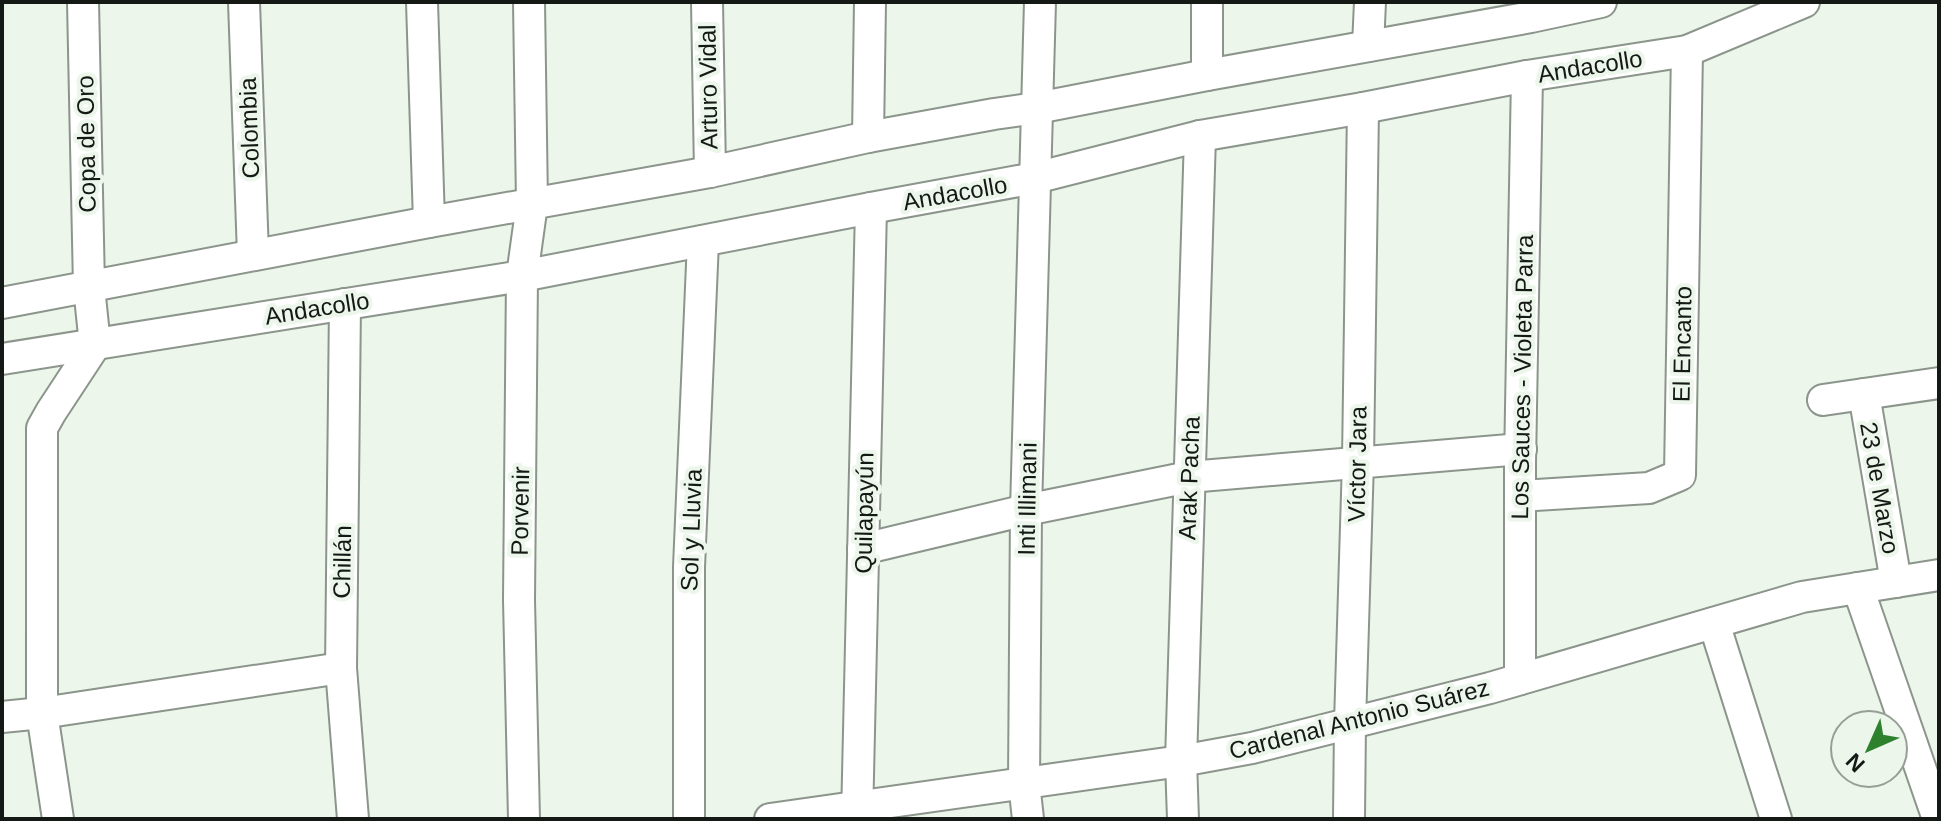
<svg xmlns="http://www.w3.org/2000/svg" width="1941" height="821" font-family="Helvetica,sans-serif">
<rect width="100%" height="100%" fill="#ecf6eb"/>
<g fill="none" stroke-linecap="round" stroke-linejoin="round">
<!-- minor casing -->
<g stroke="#8c958b" stroke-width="34">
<g id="minor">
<path d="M244,2L253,255"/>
<path d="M422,2L429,222"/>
<path d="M707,2L710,172"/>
<path d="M1207,2V75"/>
<path d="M1368,46L1370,2"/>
<path d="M868,137L870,2"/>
<path d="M2,303L429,222L710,172L868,137L994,114L1037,108L1207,75L1531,17L1601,2"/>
<path d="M345,304L341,668L353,819"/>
<path d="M2,359L522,276L871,208L1035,178L1200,136L1363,108L1527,76L1687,51L1804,2"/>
<path d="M1864,394L1896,582"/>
<path d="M1823,400L1939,383"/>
<path d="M1520,496L1649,488L1680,475L1687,51"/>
<path d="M863,549L1026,510L1189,477L1521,449"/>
<path d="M1858,588L1938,819"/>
<path d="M1714,623L1776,819"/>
<path d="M1520,679V463L1527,76"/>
<path d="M2,717L42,713L341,668"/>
<path d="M58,819L42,713V428L51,412L95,345L89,287L83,2"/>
<path d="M524,819L519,600L522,276L532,204L529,2"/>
<path d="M689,819V567L703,241"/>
<path d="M770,819L1181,761L1252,748L1490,688L1802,597L1939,575"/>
<path d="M857,819L871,208"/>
<path d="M1028,819L1024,783L1026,510L1040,2"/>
<path d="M1183,819L1181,761L1200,136"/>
<path d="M1349,819L1350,723L1358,461L1363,108"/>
</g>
</g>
<!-- minor -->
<use href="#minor" stroke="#fff" stroke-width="30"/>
</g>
<g text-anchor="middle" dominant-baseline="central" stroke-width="8" stroke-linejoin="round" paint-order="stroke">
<!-- street labels -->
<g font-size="24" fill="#151915" stroke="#ecf6eb">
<text transform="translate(1590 66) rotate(-9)">Andacollo</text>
<text transform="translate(708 87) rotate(-91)">Arturo Vidal</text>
<text transform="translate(249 128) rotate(-92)">Colombia</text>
<text transform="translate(86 144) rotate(-91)">Copa de Oro</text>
<text transform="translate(955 193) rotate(-10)">Andacollo</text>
<text transform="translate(317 308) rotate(-9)">Andacollo</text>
<text transform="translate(1682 344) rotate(-89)">El Encanto</text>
<text transform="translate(1522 377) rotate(-89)">Los Sauces - Violeta Parra</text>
<text transform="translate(1357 464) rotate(-89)">Víctor Jara</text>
<text transform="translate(1189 478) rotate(-88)">Arak Pacha</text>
<text transform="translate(1880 488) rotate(80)">23 de Marzo</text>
<text transform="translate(1027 499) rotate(-89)">Inti Illimani</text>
<text transform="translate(520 511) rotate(-89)">Porvenir</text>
<text transform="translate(864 513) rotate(-89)">Quilapayún</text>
<text transform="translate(691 530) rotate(-88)">Sol y Lluvia</text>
<text transform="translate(342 562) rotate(-89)">Chillán</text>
<text transform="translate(1359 719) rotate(-14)">Cardenal Antonio Suárez</text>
</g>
</g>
<!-- border -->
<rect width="1941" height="821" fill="none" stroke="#151915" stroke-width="8"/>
<!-- north arrow -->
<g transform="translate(1869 749) rotate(225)"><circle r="38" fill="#ecf6eb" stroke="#969e95" stroke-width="2"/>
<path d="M0-6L14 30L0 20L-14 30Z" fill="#2e822e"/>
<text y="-12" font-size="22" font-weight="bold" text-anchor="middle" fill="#151915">N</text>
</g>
</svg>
